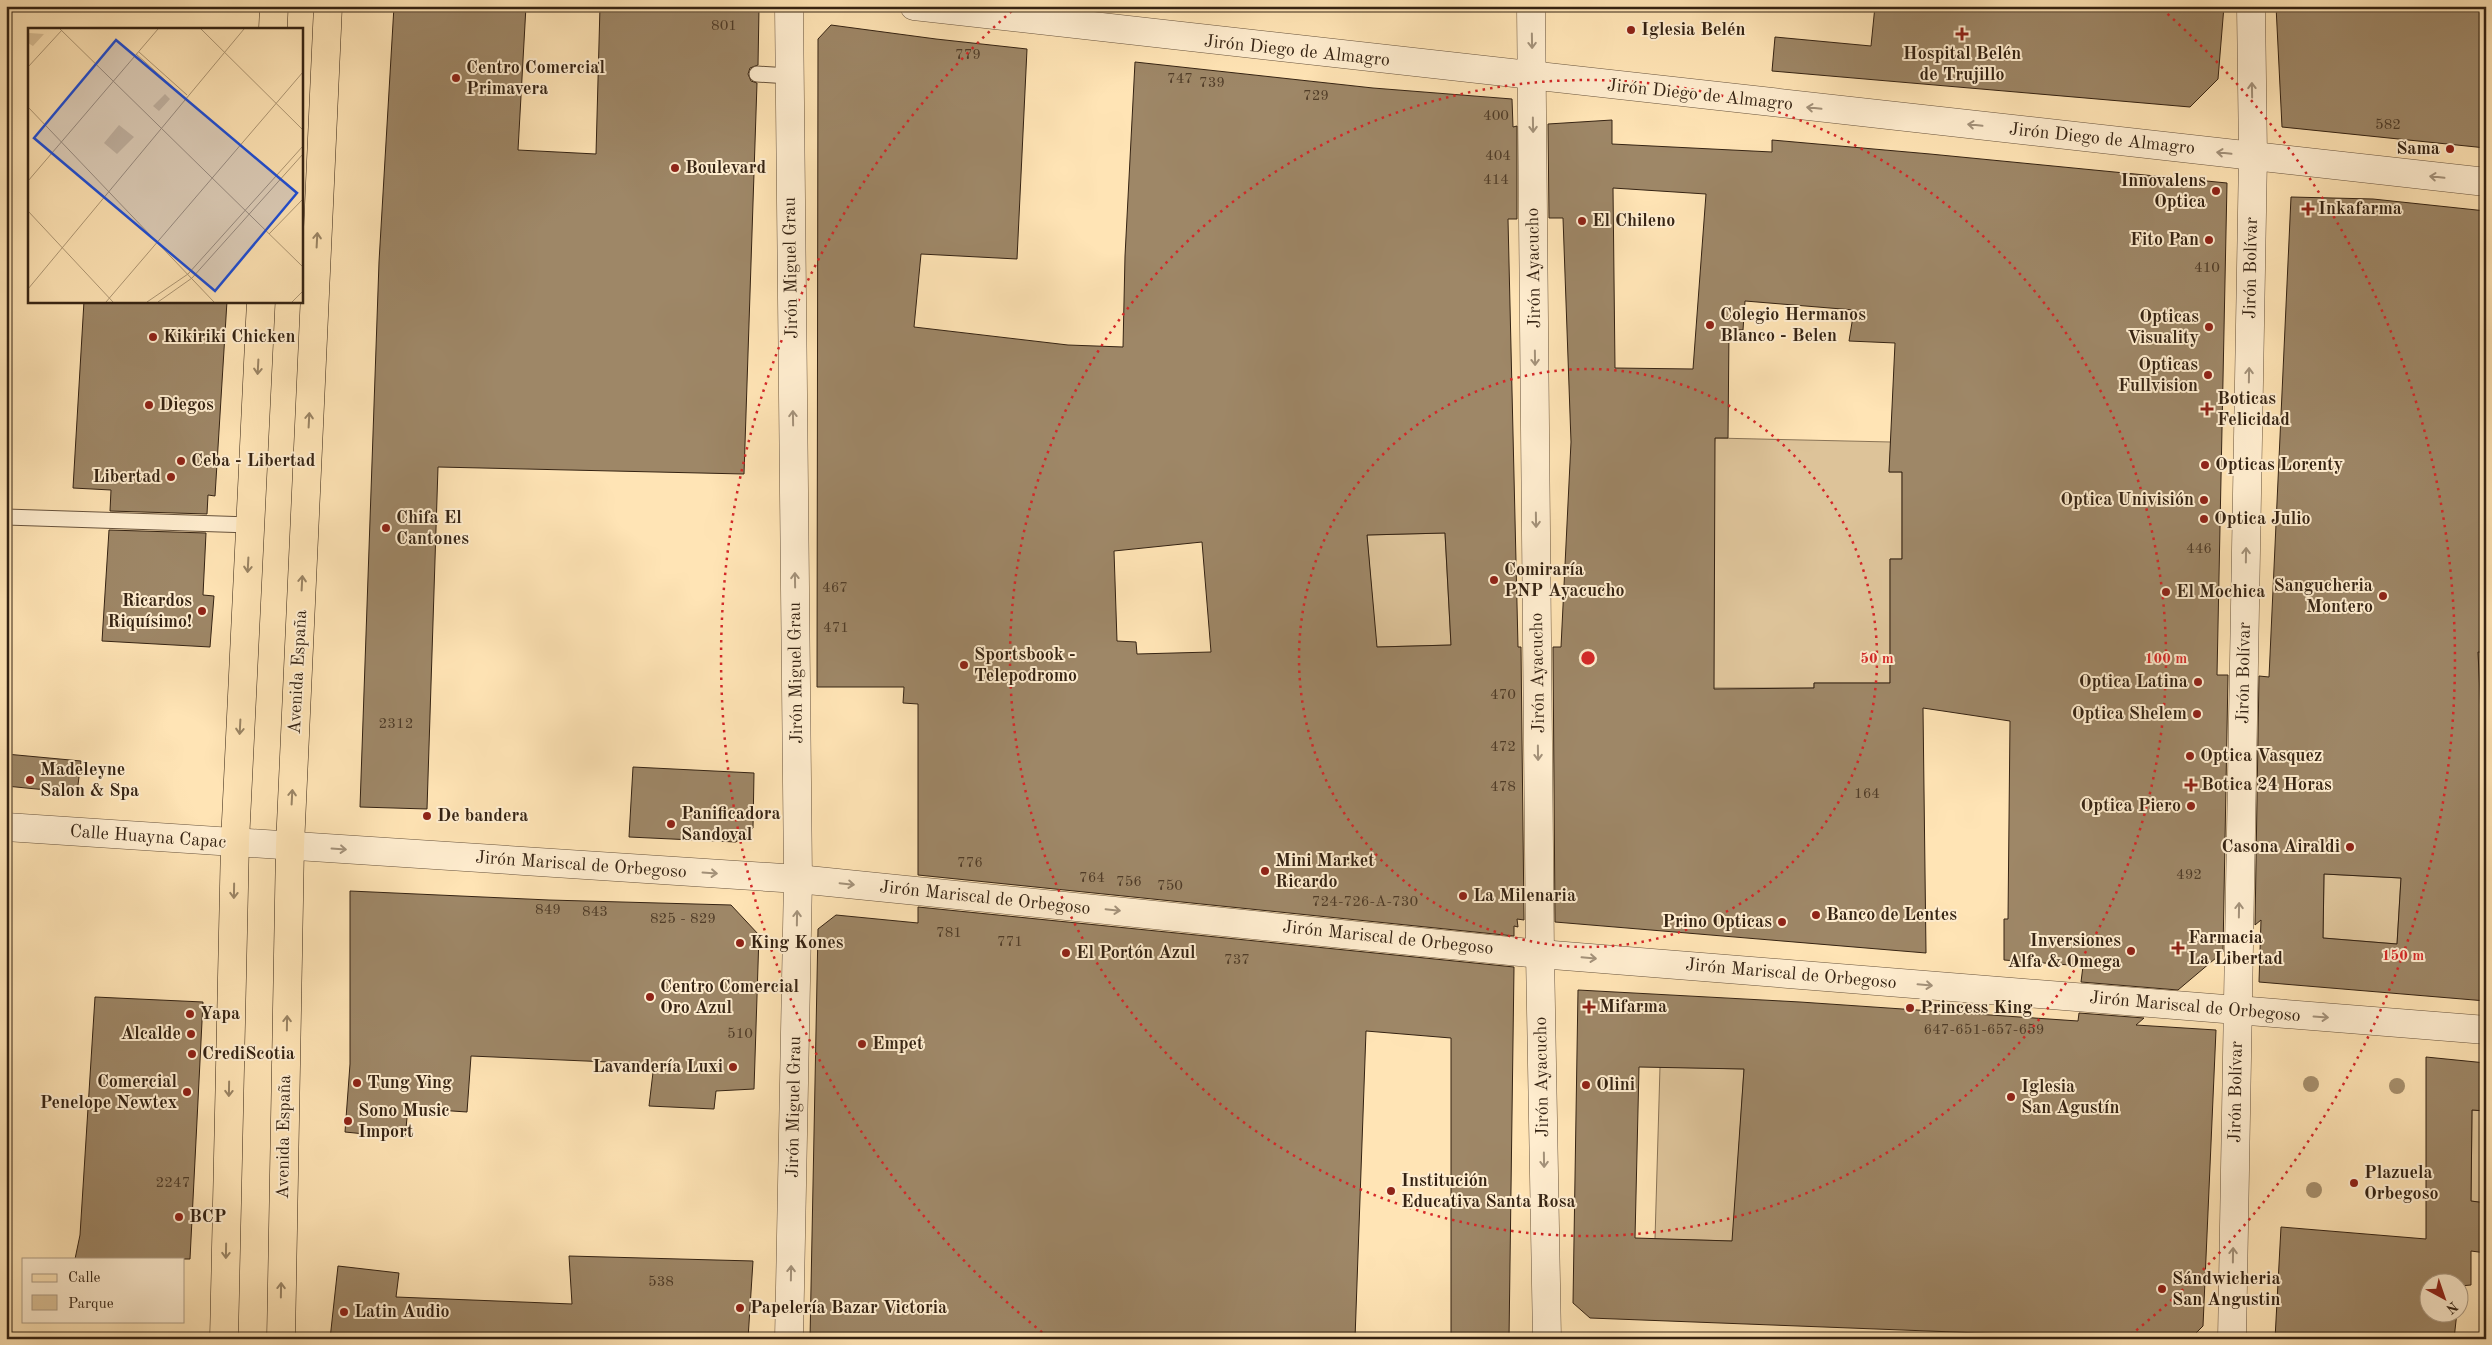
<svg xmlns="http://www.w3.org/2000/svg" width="2492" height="1345" font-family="'Old Standard TT',serif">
<rect width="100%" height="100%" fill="#ffe4b5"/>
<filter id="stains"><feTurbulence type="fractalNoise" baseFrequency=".004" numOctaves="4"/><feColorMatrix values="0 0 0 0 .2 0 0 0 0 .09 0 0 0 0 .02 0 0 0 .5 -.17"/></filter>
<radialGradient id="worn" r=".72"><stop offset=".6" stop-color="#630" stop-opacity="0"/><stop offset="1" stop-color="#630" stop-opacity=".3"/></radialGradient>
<!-- green -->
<g fill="#ddc399" stroke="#897356">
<path d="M1715,438L1891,442L1889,472H1902V559H1890V683H1814V688H1689Z"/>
<path d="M1445,533L1451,645L1376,647L1367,535Z"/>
<path d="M2478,652H2486V717L2481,716Z"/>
<path d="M2324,874L2401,878L2397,944L2323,938Z"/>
<path d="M1660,1067L1744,1069L1733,1241L1655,1239Z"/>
<path d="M2472,1110L2486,1111V1203L2471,1201Z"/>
</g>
<!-- building -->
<g fill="#9e8767" stroke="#352313" fill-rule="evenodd">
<path d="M394,6H526L518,150L596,154L600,6L759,8L758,65L750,68L748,74L751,81L757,83L744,474L438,467L427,809L360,807L379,262Z"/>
<path d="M1875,6H2224L2218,79L2190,107L1772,71L1775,37L1871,46Z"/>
<path d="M2276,6H2486V148L2282,127Z"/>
<path d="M831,25L936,39L1027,49L1017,259L921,254L914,327L1068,345L1123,347L1125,256L1135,62L1373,88L1512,99L1513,127L1517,126V219H1508L1518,647H1521L1524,920L1517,919L1518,927L1514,926V936L918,875V704L903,703L904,687H817L818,39ZM1445,533L1451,645L1377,647L1367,535ZM1202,542L1211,652L1137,654L1136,642L1117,641L1114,551Z"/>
<path d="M1612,120V144L1772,152V140L1930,154L2227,183L2217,675H2228L2223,952L2178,990L2081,982L2083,966L2004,960V919H2008L2010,721L1923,708L1926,953L1555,922L1553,647H1561L1571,442L1563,218H1549L1548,124ZM1613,188L1706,194L1693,369L1615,368ZM1745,301L1854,310L1849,341L1895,343L1889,472H1902V559H1890V683H1814V688L1714,689L1715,438H1728L1729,329L1743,330Z"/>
<path d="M2291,197L2373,199L2486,211V652H2478L2481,716L2486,717V1001L2259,982L2261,920L2255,925L2259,676L2269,677ZM2324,874L2401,878L2397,944L2323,938Z"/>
<path d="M84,301H227L215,496L208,495L207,514L110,511L111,490L73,488Z"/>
<path d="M109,530L206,533L203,595L214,596L210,647L102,641Z"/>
<path d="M6,754L81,761L77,793L6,786Z"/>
<path d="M633,767L754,773L753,828L736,842L629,837Z"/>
<path d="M350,891L549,900L731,905L759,935L754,1089L716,1091L714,1109L649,1106L654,1064L471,1056L467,1112L408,1108L405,1138L345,1132L350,1064Z"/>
<path d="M918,907L1514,967L1509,1339H1451V1038L1366,1031L1355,1339H810L818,929L836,915L918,923Z"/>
<path d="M1578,990L1800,1002L2078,1021L2079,1013L2144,1018L2136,1025L2216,1030L2203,1326L2190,1339H2136L1590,1318L1573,1303ZM1639,1067L1744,1069L1732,1241L1635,1238Z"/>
<path d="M95,997L203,1002L190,1259H75L80,1235Z"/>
<path d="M2426,1057L2486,1063V1111L2472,1110L2471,1201L2486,1203V1253L2471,1251V1285L2460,1286V1282H2430V1312H2457L2454,1339H2275L2281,1227L2426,1239Z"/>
<path d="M569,1256L753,1261L748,1339H463L392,1336V1339H330L338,1266L399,1273L396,1297L572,1304Z"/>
</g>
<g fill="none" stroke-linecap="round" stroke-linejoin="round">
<!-- service casing -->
<g stroke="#68533c" stroke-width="17">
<g id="service">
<path d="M757,74L789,76"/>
<path d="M6,517L250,525"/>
</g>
</g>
<!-- minor casing -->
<g stroke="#68533c" stroke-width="29">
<g id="minor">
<path d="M789,6L798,879L789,1339"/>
<path d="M1531,6L1540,954L1547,1339"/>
</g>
</g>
<!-- tertiary casing -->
<g stroke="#68533c" stroke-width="29">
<g id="tertiary">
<path d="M914,6L2486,182"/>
<path d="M6,827L798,879L1540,954L2486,1030"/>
<path d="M2232,1339L2253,156L2251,6"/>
</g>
</g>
<!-- primary casing -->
<g stroke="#352313" stroke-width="29">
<g id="primary">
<path d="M273,29L274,6"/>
<path d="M224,1339L235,842L261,301"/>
<path d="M281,1339L290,846L328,6"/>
</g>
</g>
<!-- service -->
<use href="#service" stroke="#ffedcf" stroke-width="15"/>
<!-- minor -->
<use href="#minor" stroke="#ffedcf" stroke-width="28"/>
<!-- tertiary -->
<use href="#tertiary" stroke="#ffedcf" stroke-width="28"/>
<!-- primary -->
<use href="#primary" stroke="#ffe4b5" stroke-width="28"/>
</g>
<!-- trees -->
<g fill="#a7906e">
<circle cx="2311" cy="1084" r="8"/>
<circle cx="2397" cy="1086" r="8"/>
<circle cx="2314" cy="1190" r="8"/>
</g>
<!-- one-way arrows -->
<defs><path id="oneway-shaft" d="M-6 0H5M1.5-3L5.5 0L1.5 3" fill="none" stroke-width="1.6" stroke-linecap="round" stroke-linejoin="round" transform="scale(1.25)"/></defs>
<g stroke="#a4927a">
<use href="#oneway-shaft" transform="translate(1532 41) rotate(89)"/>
<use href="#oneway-shaft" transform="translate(2252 90) rotate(-91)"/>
<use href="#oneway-shaft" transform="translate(1814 108) rotate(-174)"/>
<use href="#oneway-shaft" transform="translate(1533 125) rotate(89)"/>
<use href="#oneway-shaft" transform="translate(1975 125) rotate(-174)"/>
<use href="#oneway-shaft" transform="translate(2224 153) rotate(-174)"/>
<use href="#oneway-shaft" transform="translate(2437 177) rotate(-174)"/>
<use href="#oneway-shaft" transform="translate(1535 358) rotate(89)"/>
<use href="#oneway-shaft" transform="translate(2249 375) rotate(-89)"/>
<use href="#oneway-shaft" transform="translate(793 418) rotate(-91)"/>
<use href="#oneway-shaft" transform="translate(1536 520) rotate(89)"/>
<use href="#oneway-shaft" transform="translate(2246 555) rotate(-89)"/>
<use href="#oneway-shaft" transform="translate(795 580) rotate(-91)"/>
<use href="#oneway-shaft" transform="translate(1538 753) rotate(89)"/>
<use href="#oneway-shaft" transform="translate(339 849) rotate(4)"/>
<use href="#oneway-shaft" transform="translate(710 873) rotate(4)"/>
<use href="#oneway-shaft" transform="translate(847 884) rotate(6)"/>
<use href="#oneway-shaft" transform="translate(1113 910) rotate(6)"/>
<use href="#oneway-shaft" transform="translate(2239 910) rotate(-89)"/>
<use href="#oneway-shaft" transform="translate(797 918) rotate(-89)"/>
<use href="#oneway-shaft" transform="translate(1589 958) rotate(5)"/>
<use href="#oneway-shaft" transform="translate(1925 985) rotate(5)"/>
<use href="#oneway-shaft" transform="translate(2321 1017) rotate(4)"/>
<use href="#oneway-shaft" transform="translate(1544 1160) rotate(89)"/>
<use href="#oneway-shaft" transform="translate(2233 1255) rotate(-89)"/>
<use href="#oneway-shaft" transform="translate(791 1273) rotate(-89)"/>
</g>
<g stroke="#9a8464">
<use href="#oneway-shaft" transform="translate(317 240) rotate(-87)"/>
<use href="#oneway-shaft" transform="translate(258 367) rotate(93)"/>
<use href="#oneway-shaft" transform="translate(309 420) rotate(-87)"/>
<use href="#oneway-shaft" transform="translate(248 565) rotate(93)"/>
<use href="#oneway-shaft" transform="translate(302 583) rotate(-87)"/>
<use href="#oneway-shaft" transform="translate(240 727) rotate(93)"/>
<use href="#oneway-shaft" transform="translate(292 797) rotate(-87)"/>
<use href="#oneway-shaft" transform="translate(234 891) rotate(91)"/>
<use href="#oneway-shaft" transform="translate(287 1023) rotate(-89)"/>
<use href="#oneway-shaft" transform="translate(229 1089) rotate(91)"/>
<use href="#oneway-shaft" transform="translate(226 1251) rotate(91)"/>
<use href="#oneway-shaft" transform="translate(281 1290) rotate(-89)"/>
</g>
<!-- distance rings -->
<g fill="none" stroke="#d62828" stroke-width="2.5" stroke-dasharray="2.5 5">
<circle cx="1588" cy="658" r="289"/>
<circle cx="1588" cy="658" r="578"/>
<path d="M1048 1337A867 867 0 0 1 1014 9M2162 9A867 867 0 0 1 2128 1337"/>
</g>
<!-- markers -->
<g fill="#8f2418" stroke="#ffedcf" stroke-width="2">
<circle cx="1631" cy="30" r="5"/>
<path d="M1959.5 26.5h5v5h5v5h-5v5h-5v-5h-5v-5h5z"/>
<circle cx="456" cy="78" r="5"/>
<circle cx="2450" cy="149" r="5"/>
<circle cx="675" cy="168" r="5"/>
<circle cx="2216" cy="191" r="5"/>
<path d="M2305.5 201.5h5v5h5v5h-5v5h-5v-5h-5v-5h5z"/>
<circle cx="1582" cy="221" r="5"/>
<circle cx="2209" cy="240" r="5"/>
<circle cx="1710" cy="325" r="5"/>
<circle cx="2209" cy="327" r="5"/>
<circle cx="153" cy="337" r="5"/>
<circle cx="2208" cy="375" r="5"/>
<circle cx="149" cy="405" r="5"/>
<path d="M2204.5 401.5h5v5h5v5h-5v5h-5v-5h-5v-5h5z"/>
<circle cx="181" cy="461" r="5"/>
<circle cx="2205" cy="465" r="5"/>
<circle cx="171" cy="477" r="5"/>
<circle cx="2204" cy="500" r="5"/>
<circle cx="2204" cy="519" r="5"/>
<circle cx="386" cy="528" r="5"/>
<circle cx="1494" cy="580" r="5"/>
<circle cx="2166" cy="592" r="5"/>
<circle cx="2383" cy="596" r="5"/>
<circle cx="202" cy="611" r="5"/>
<circle cx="964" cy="665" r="5"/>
<circle cx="2198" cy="682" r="5"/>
<circle cx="2197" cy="714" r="5"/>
<circle cx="2190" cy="756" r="5"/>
<circle cx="30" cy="780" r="5"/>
<path d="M2188.5 777.5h5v5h5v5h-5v5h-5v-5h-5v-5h5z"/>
<circle cx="2191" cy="806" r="5"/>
<circle cx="427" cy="816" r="5"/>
<circle cx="671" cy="824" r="5"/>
<circle cx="2350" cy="847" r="5"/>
<circle cx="1265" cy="871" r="5"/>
<circle cx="1463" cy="896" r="5"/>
<circle cx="1816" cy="915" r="5"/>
<circle cx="1782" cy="922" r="5"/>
<circle cx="740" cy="943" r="5"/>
<path d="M2175.5 940.5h5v5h5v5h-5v5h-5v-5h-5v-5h5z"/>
<circle cx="2131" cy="951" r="5"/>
<circle cx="1066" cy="953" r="5"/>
<circle cx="650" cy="997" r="5"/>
<path d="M1586.5 999.5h5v5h5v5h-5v5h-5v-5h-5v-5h5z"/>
<circle cx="1910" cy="1008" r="5"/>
<circle cx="190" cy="1014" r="5"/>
<circle cx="191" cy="1034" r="5"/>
<circle cx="862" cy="1044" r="5"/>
<circle cx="192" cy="1054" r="5"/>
<circle cx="733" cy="1067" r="5"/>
<circle cx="357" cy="1083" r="5"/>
<circle cx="1586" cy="1085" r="5"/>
<circle cx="187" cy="1092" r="5"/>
<circle cx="2011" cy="1097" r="5"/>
<circle cx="348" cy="1121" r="5"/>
<circle cx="2354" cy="1183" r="5"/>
<circle cx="1391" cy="1191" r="5"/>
<circle cx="179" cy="1217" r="5"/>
<circle cx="2162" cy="1289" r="5"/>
<circle cx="740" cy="1308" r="5"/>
<circle cx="344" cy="1312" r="5"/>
</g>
<g text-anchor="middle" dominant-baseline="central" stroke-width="4" stroke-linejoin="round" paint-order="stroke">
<!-- number labels -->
<g font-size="15" fill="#4f3c28">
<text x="724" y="26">801</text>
<text x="968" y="55">779</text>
<text x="1180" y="79">747</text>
<text x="1212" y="83">739</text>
<text x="1316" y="96">729</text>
<text x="1496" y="116">400</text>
<text x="2388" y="125">582</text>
<text x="1498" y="156">404</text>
<text x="1496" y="180">414</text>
<text x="2207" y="268">410</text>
<text x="2199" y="549">446</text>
<text x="835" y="588">467</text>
<text x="836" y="628">471</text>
<text x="1503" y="695">470</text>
<text x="396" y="724">2312</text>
<text x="1503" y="747">472</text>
<text x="1503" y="787">478</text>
<text x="1867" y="794">164</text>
<text x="970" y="863">776</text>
<text x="2189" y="875">492</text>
<text x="1092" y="878">764</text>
<text x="1129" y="882">756</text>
<text x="1170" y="886">750</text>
<text x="1365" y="902">724-726-A-730</text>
<text x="548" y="910">849</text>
<text x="595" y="912">843</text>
<text x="683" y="919">825 - 829</text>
<text x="949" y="933">781</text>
<text x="1010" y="942">771</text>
<text x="1237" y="960">737</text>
<text x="1984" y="1030">647-651-657-659</text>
<text x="740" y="1034">510</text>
<text x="173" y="1183">2247</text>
<text x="661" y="1282">538</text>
</g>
<!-- poi labels -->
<g font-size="18" font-weight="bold" fill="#352313" stroke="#ffedcf" text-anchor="start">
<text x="1641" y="30">Iglesia Belén</text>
<text x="1962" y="54" text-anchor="middle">Hospital Belén<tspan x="1962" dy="21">de Trujillo</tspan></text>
<text x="466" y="68">Centro Comercial<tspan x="466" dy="21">Primavera</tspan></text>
<text x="2440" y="149" text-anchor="end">Sama</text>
<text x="685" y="168">Boulevard</text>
<text x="2206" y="181" text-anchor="end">Innovalens<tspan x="2206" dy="21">Optica</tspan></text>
<text x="2318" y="209">Inkafarma</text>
<text x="1592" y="221">El Chileno</text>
<text x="2199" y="240" text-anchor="end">Fito Pan</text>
<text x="1720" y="315">Colegio Hermanos<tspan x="1720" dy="21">Blanco - Belen</tspan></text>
<text x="2199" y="317" text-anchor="end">Opticas<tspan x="2199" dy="21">Visuality</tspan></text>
<text x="163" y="337">Kikiriki Chicken</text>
<text x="2198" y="365" text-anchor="end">Opticas<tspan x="2198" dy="21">Fullvision</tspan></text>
<text x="2217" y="399">Boticas<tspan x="2217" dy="21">Felicidad</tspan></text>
<text x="159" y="405">Diegos</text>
<text x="191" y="461">Ceba - Libertad</text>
<text x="2215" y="465">Opticas Lorenty</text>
<text x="161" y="477" text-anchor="end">Libertad</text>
<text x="2194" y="500" text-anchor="end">Optica Univisión</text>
<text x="396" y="518">Chifa El<tspan x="396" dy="21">Cantones</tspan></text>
<text x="2214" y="519">Optica Julio</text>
<text x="1504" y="570">Comiraría<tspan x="1504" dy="21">PNP Ayacucho</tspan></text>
<text x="2373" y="586" text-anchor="end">Sangucheria<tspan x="2373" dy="21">Montero</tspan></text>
<text x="2176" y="592">El Mochica</text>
<text x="192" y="601" text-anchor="end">Ricardos<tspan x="192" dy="21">Riquísimo!</tspan></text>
<text x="974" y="655">Sportsbook -<tspan x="974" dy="21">Telepodromo</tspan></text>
<text x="2188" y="682" text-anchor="end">Optica Latina</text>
<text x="2187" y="714" text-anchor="end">Optica Shelem</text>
<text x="2200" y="756">Optica Vasquez</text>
<text x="40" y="770">Madeleyne<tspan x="40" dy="21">Salon &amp; Spa</tspan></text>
<text x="2201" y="785">Botica 24 Horas</text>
<text x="2181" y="806" text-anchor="end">Optica Piero</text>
<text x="681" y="814">Panificadora<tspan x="681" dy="21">Sandoval</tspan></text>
<text x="437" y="816">De bandera</text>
<text x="2340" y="847" text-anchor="end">Casona Airaldi</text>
<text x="1275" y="861">Mini Market<tspan x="1275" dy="21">Ricardo</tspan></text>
<text x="1473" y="896">La Milenaria</text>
<text x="1826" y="915">Banco de Lentes</text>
<text x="1772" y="922" text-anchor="end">Prino Opticas</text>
<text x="2188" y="938">Farmacia<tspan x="2188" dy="21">La Libertad</tspan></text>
<text x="2121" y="941" text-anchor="end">Inversiones<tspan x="2121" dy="21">Alfa &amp; Omega</tspan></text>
<text x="750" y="943">King Kones</text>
<text x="1076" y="953">El Portón Azul</text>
<text x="660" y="987">Centro Comercial<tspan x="660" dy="21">Oro Azul</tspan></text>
<text x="1599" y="1007">Mifarma</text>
<text x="1920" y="1008">Princess King</text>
<text x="200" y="1014">Yapa</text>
<text x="181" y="1034" text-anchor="end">Alcalde</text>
<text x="872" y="1044">Empet</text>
<text x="202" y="1054">CrediScotia</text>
<text x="723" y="1067" text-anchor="end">Lavandería Luxi</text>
<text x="177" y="1082" text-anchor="end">Comercial<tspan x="177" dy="21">Penelope Newtex</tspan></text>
<text x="367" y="1083">Tung Ying</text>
<text x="1596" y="1085">Olini</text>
<text x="2021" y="1087">Iglesia<tspan x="2021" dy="21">San Agustín</tspan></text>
<text x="358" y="1111">Sono Music<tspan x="358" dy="21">Import</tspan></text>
<text x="2364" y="1173">Plazuela<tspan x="2364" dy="21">Orbegoso</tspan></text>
<text x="1401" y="1181">Institución<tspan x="1401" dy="21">Educativa Santa Rosa</tspan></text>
<text x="189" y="1217">BCP</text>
<text x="2172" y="1279">Sándwicheria<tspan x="2172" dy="21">San Angustin</tspan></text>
<text x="750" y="1308">Papelería Bazar Victoria</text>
<text x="354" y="1312">Latin Audio</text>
</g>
<!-- street labels -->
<g font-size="18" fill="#352313" stroke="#ffedcf">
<text transform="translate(1297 51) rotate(6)">Jirón Diego de Almagro</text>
<text transform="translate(1700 95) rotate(6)">Jirón Diego de Almagro</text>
<text transform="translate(2102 139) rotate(6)">Jirón Diego de Almagro</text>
<text transform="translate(791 268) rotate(-91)">Jirón Miguel Grau</text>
<text transform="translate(1534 268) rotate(-91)">Jirón Ayacucho</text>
<text transform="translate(2251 268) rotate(-89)">Jirón Bolívar</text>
<text transform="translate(298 672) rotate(-87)">Avenida España</text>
<text transform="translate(796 673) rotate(-91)">Jirón Miguel Grau</text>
<text transform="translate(1538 673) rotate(-91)">Jirón Ayacucho</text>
<text transform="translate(2244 673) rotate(-89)">Jirón Bolívar</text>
<text transform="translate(148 837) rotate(4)">Calle Huayna Capac</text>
<text transform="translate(581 865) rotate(4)">Jirón Mariscal de Orbegoso</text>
<text transform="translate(985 898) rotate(6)">Jirón Mariscal de Orbegoso</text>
<text transform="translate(1388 938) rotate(6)">Jirón Mariscal de Orbegoso</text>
<text transform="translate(1791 974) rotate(5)">Jirón Mariscal de Orbegoso</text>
<text transform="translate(2195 1007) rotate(5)">Jirón Mariscal de Orbegoso</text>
<text transform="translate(1542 1077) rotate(-91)">Jirón Ayacucho</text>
<text transform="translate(2236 1092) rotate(-89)">Jirón Bolívar</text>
<text transform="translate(794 1107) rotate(-89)">Jirón Miguel Grau</text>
<text transform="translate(284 1137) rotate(-89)">Avenida España</text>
</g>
</g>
<!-- overview -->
<g transform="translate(28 28)">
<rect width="275" height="275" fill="#ffe4b5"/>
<path d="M1,5L16,6L5,18L0,15ZM137,66L142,71L131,83L125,78ZM91,97L106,109L89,126L76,115Z" fill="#ddc399"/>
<path fill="none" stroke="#ae9774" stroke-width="1" d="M32,1L275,239M173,1L275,102M111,24L159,67M108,26L157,70M0,39L34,2M0,79L186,274M0,153L130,1M0,183L85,274M241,206L275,171M0,261L216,1M78,274L275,44M119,274L160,246L275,118M130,274L164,250L275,126M264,274L275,263"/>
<path fill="#1d4ed8" fill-opacity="0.15" stroke="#1d4ed8" stroke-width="2.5" d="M88,12L269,165L187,263L6,110Z"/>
<rect width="275" height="275" fill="none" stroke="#352313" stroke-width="2.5"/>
</g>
<circle cx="1588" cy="658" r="8" fill="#d62828" stroke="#ffedcf" stroke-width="2.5"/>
<g font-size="15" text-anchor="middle" font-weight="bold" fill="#d62828" stroke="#ffedcf" stroke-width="4" stroke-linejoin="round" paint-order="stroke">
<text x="1877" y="663">50 m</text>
<text x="2166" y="663">100 m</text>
<text x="2403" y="960">150 m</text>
</g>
<!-- margin -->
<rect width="2492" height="1345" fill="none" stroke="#ffe4b5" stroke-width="25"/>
<rect x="8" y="8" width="2477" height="1330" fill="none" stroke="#352313" stroke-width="2.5"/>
<rect x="12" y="12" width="2467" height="1320" fill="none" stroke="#352313"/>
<!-- legend -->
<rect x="22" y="1258" width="162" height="65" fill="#ffedcf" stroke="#ae9c84"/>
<rect x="32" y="1274" width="25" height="8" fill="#ffe4b5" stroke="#ae9c84"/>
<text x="68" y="1282" font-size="15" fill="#352313">Calle</text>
<rect x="32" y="1295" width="25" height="15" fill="#ddc399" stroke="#ae9c84"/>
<text x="68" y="1308" font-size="15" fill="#352313">Parque</text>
<!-- north arrow -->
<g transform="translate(2444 1298) rotate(140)"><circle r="24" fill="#ffedcf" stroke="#ae9c84"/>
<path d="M0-4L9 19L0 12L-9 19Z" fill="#8f2418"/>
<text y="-8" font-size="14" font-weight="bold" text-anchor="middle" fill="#352313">N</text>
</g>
<rect width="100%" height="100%" filter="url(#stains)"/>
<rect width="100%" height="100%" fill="url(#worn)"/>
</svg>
